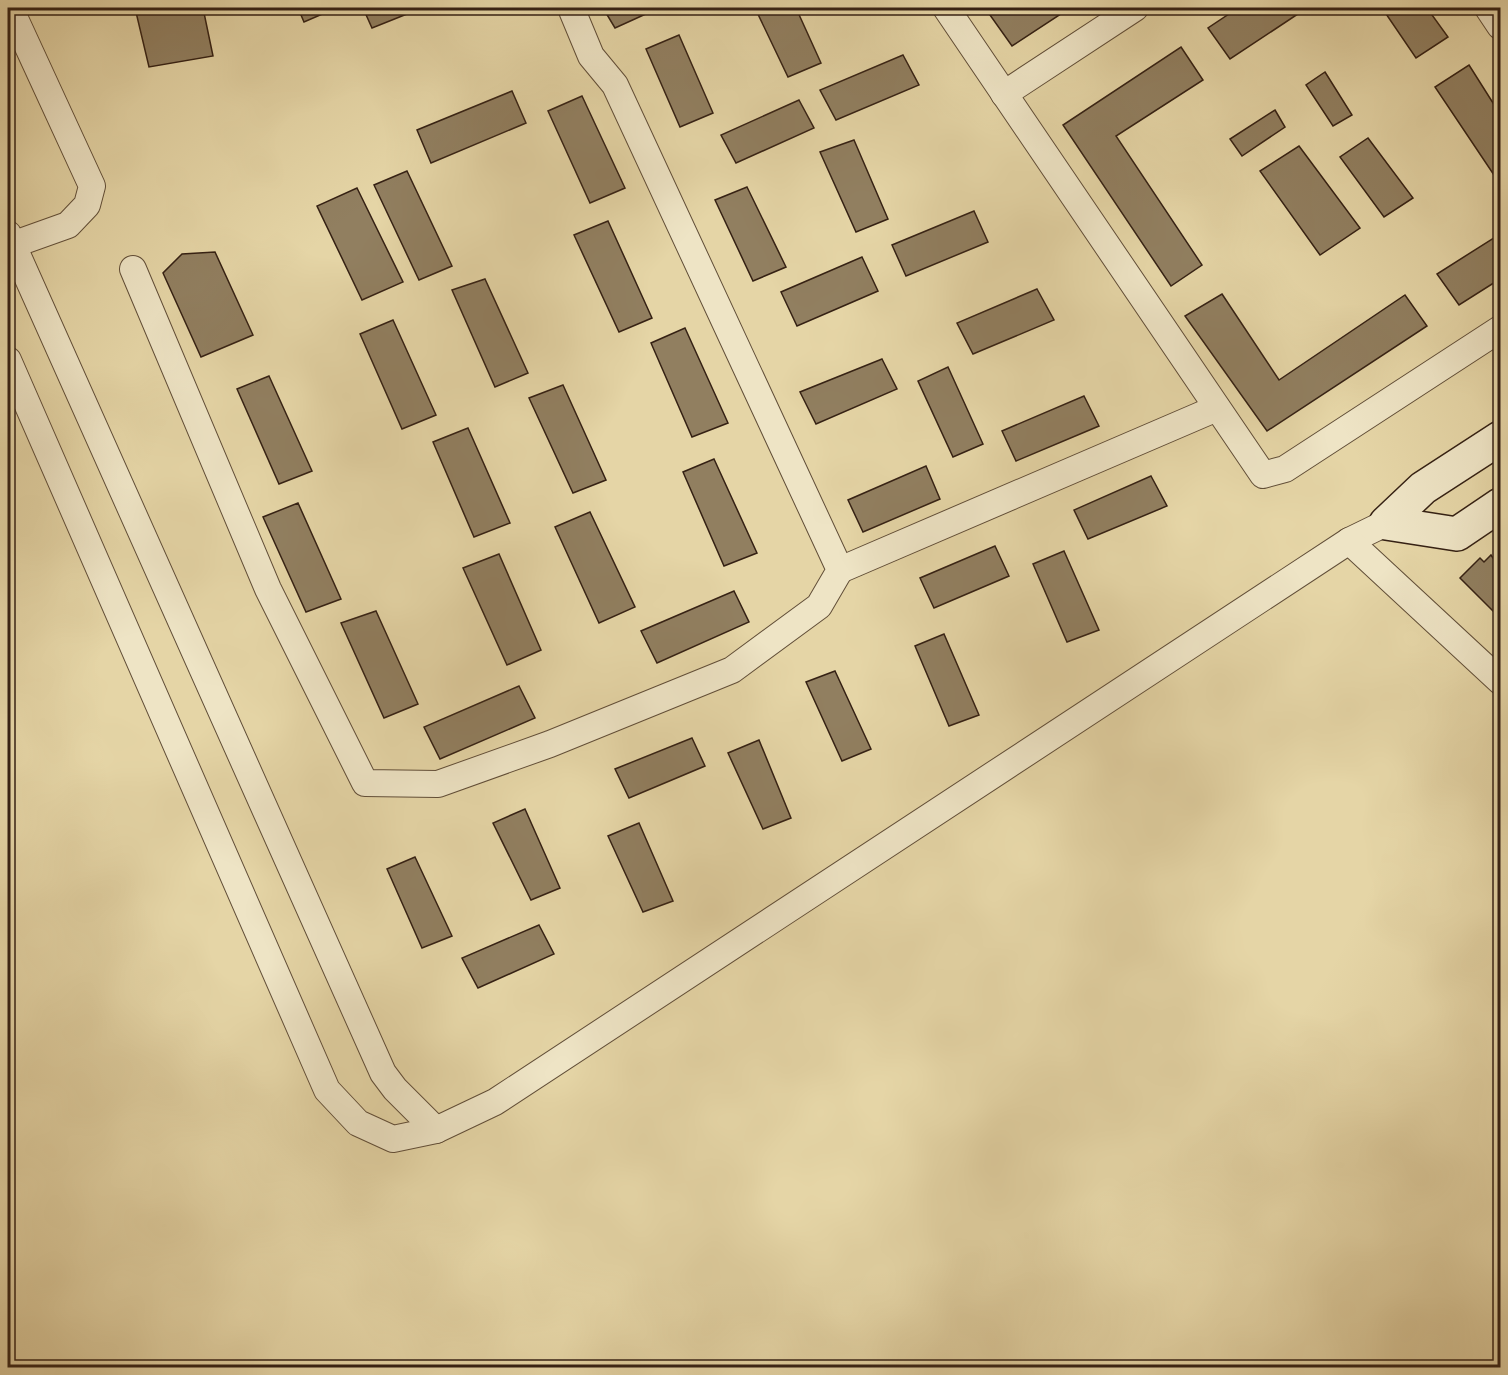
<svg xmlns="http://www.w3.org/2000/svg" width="1508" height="1375" font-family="'IM FELL French Canon',serif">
<rect width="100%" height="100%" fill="#e5d5a6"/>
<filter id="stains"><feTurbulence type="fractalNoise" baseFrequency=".00333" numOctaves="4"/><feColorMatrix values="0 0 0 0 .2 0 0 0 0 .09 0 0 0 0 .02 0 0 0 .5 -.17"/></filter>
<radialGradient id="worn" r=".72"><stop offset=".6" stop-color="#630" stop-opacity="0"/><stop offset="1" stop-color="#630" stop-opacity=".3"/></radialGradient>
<!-- building -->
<g fill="#917f60" stroke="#352114" stroke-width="1.5">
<path d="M135,8H203L213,56L149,67Z"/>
<path d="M298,8H334V9L304,22Z"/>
<path d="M363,8H422L372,28Z"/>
<path d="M603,8H659L615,28Z"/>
<path d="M755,8H796L821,63L788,77Z"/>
<path d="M985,8H1070L1012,46Z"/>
<path d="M1238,8H1307L1230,59L1208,28Z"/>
<path d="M1382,8H1427L1448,37L1416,58Z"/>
<path d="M679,35L713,113L680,127L646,49Z"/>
<path d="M1181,47L1203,80L1116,136L1202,265L1171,286L1063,125Z"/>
<path d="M903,55L919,85L836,120L820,90Z"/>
<path d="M1469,65L1500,114V184L1435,87Z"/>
<path d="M1325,72L1352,115L1333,126L1306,85Z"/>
<path d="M512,91L526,123L431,163L417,130Z"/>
<path d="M582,96L625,188L590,203L548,111Z"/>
<path d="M799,100L814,128L736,163L721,135Z"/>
<path d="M1275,110L1285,127L1242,156L1230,139Z"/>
<path d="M1368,138L1413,198L1384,217L1340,157Z"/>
<path d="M854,140L888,219L856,232L820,152Z"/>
<path d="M1299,146L1360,228L1320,255L1260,171Z"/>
<path d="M407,171L452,266L419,280L374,185Z"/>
<path d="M747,187L786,267L753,281L715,200Z"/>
<path d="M357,188L403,282L362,300L317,206Z"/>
<path d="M974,211L988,242L906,276L892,245Z"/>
<path d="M608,221L652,318L619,332L574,235Z"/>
<path d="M1500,234V279L1459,305L1437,274Z"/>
<path d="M215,252L253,335L201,357L163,273L182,254Z"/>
<path d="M862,257L878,291L797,326L781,292Z"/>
<path d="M485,279L528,373L495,387L452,290Z"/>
<path d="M1037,289L1054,320L973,354L957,323Z"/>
<path d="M1222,294L1279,380L1405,295L1427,326L1267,431L1185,316Z"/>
<path d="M393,320L436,415L402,429L360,334Z"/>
<path d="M685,328L728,423L692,437L651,343Z"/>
<path d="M882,359L897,389L816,424L800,392Z"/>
<path d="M948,367L983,444L953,457L918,381Z"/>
<path d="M269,376L312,471L279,484L237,389Z"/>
<path d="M563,385L606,480L573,493L529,398Z"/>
<path d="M1084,396L1099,426L1016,461L1002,431Z"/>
<path d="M468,428L510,523L474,537L433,442Z"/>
<path d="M714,459L757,553L724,566L683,472Z"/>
<path d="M926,466L940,499L863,532L848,500Z"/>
<path d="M1151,476L1167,506L1088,539L1074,510Z"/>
<path d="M298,503L341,599L306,612L263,517Z"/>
<path d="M590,512L635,607L599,623L555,527Z"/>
<path d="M995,546L1009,576L934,608L920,578Z"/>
<path d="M1064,551L1099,630L1067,642L1033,564Z"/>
<path d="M1500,551V618L1460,578L1480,558L1484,562L1491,555L1493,558Z"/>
<path d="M499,554L541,650L507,665L463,568Z"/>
<path d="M734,591L749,622L657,663L641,631Z"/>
<path d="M376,611L418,704L384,718L341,623Z"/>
<path d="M944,634L979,715L949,726L915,646Z"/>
<path d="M835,671L871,749L842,761L806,682Z"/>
<path d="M519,686L535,718L440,759L424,727Z"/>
<path d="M692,738L705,766L629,798L615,769Z"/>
<path d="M759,740L791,818L763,829L728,753Z"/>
<path d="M525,809L560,888L531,900L493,823Z"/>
<path d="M639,823L673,901L643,912L608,836Z"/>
<path d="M415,857L452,936L422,948L387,869Z"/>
<path d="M539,925L554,954L478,988L462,958Z"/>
</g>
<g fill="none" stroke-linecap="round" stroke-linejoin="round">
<!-- street casing -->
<g stroke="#614e38" stroke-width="28">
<g id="street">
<path d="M10,8L92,186L87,205L68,225L12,245"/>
<path d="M946,8L1263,475L1285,469L1500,329"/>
<path d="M1488,8L1500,26"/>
<path d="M1004,94L1135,8"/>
<path d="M8,234L383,1073L395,1089L436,1130"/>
<path d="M133,269L268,589L365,783L438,784L550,744L732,670L819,606L840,570L615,85L591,56L571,8"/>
<path d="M8,360L327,1090L358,1123L393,1139L436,1130L495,1102L1349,541L1386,523"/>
<path d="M1349,541L1500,681"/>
<path d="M840,570L1217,408"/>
</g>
</g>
<!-- secondary casing -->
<g stroke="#352114" stroke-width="36">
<path id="secondary" d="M1500,438L1423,488L1386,523L1457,534L1500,505"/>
</g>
<!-- street -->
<use href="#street" stroke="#eee4c5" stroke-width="26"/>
<!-- secondary -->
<use href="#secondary" stroke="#eee4c5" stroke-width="33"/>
</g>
<!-- margin -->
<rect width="1508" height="1375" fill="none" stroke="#e5d5a6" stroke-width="30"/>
<rect x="9" y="9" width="1490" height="1357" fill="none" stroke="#352114" stroke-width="3"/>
<rect x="15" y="15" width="1478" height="1345" fill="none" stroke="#352114" stroke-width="1.5"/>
<rect width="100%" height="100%" filter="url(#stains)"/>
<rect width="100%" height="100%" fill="url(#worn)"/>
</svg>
